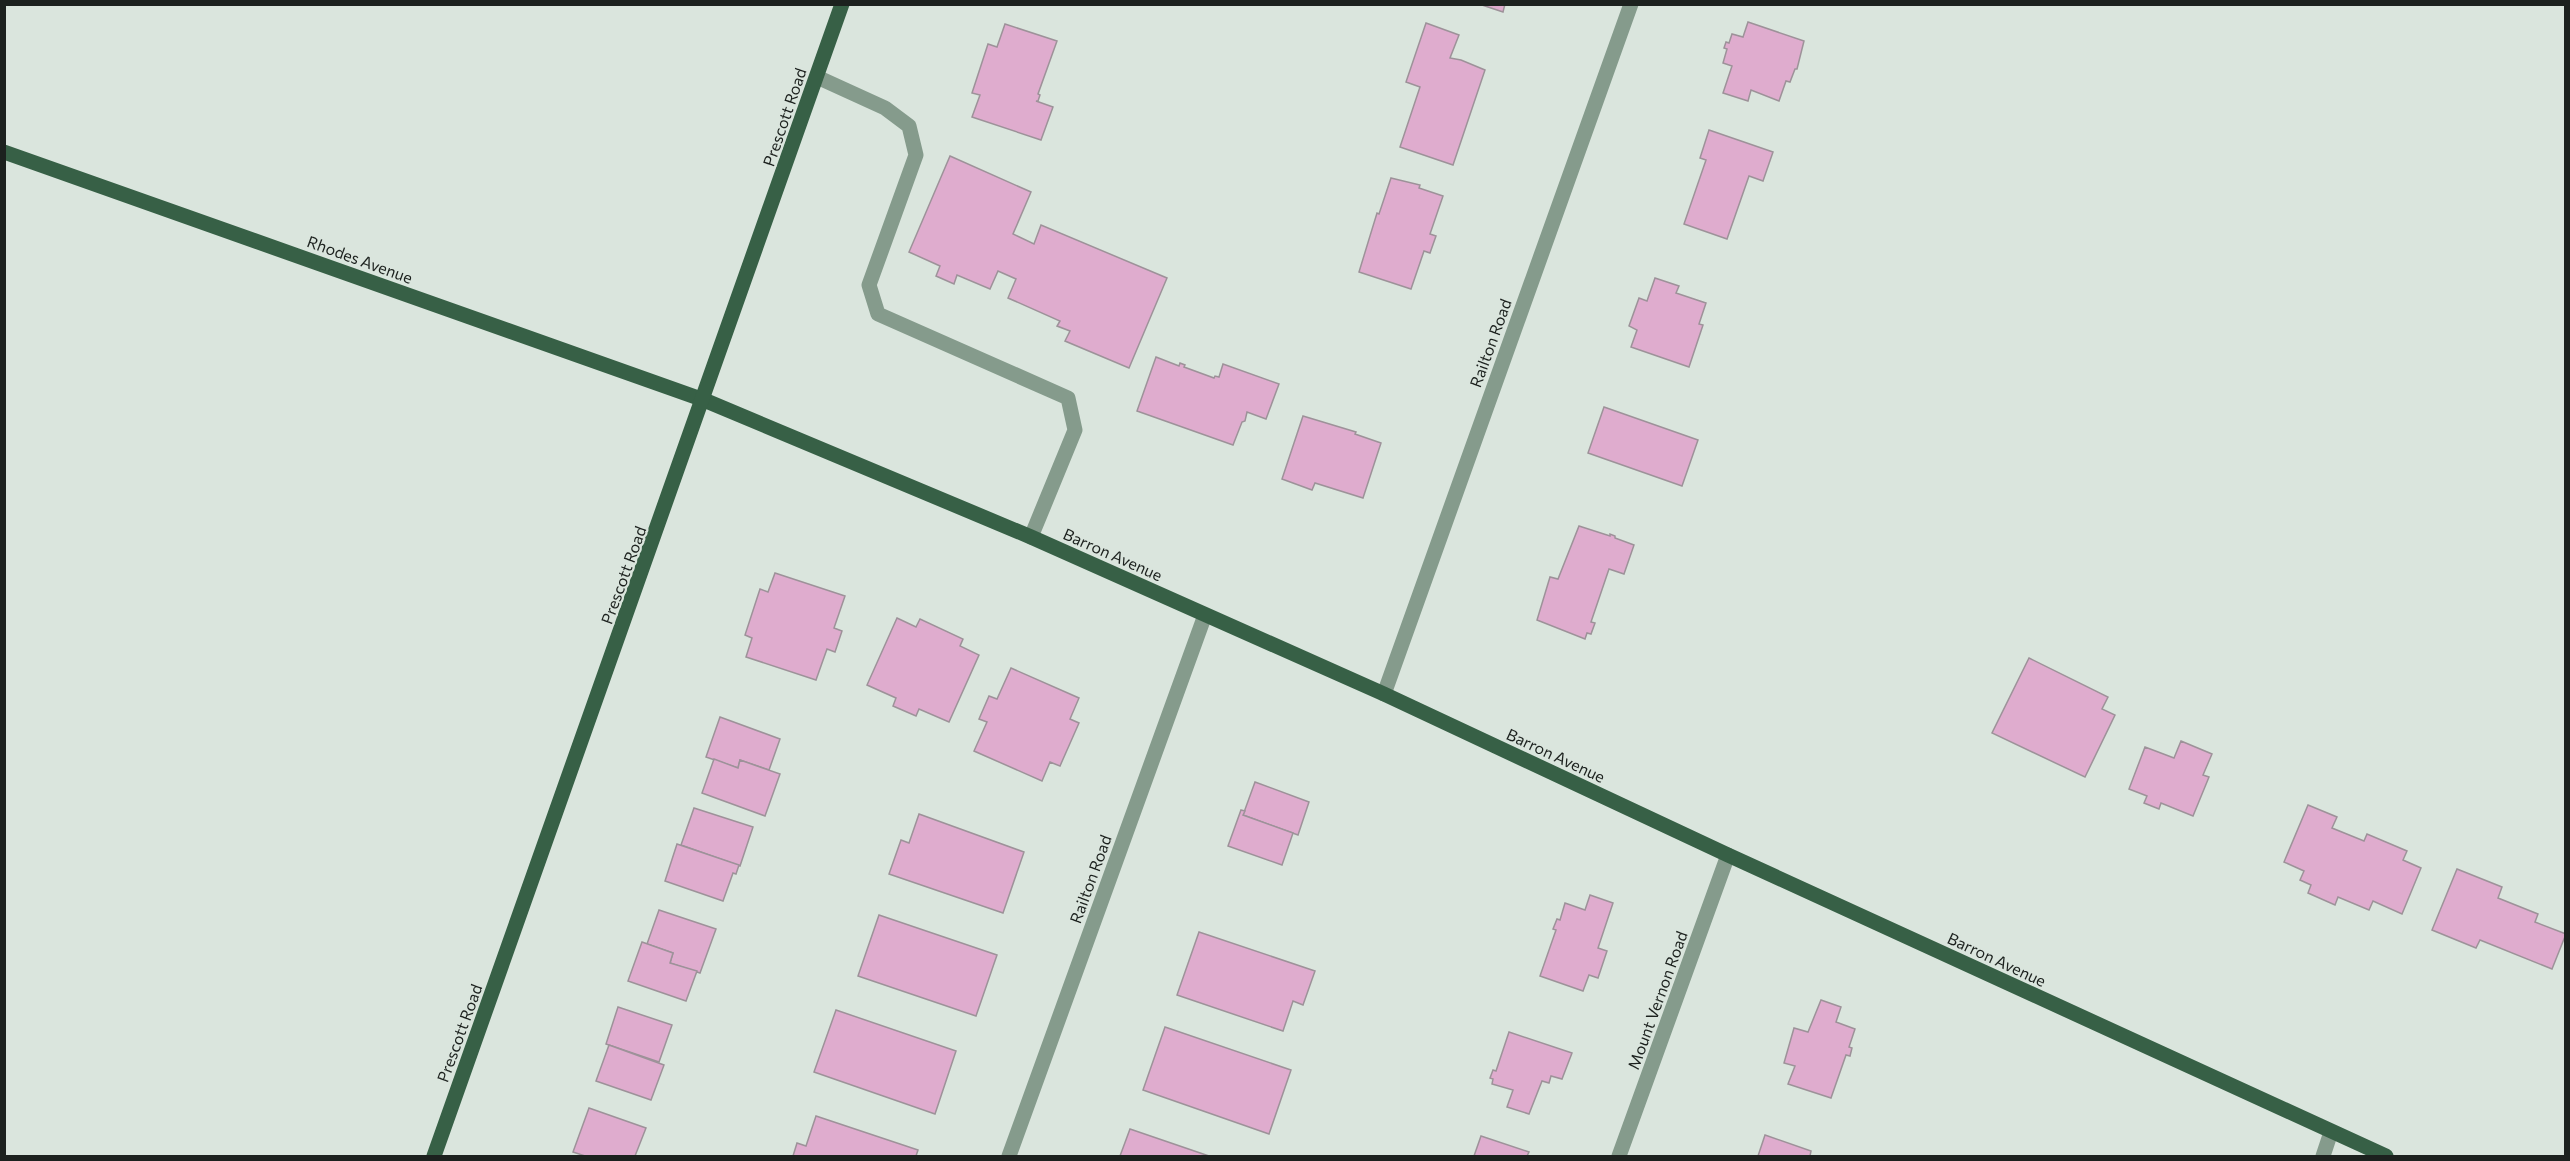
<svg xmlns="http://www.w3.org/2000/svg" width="2570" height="1161" font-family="Commissioner,sans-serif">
<rect width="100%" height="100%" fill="#dae5dd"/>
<!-- building -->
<g fill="#dfacce" stroke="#9d9299" stroke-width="1.5">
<path d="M1479,4H1505L1503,12Z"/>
<path d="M1748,22L1804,41L1797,69H1795L1790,82L1786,81L1779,101L1751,90L1748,101L1723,93L1732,66L1723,63L1727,49L1724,48L1726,42L1729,43L1732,34L1743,37Z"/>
<path d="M1426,23L1459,35L1450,58L1461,60L1485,70L1453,165L1400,147L1420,87L1406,82Z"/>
<path d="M1005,24L1057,41L1038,94L1040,95L1038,101H1036L1053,107L1041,140L972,117L980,95L972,93L988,44L997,47Z"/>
<path d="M1709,130L1773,152L1763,181L1749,176L1727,239L1684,224L1706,160L1700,158Z"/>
<path d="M950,156L1031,192L1013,234L1034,244L1041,225L1167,278L1129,368L1065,341L1070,331L1057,326L1060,321L1008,298L1016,279L998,271L990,289L957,275L954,284L936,276L940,266L909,252Z"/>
<path d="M1391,178L1420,185L1419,188L1443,196L1430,234L1436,236L1430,253L1424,251L1411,289L1359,272L1377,213L1379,214Z"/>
<path d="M1655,278L1679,286L1676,293L1706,303L1699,324L1703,325L1689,367L1631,347L1637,330L1629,326L1639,298L1647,301Z"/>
<path d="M1156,357L1179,366L1180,363L1185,365L1184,367L1214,378L1215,376L1219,377L1223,364L1279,384L1266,419L1247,412L1245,421L1242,422L1233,445L1137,411Z"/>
<path d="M1604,407L1698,440L1682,486L1588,453Z"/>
<path d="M1303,416L1356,432L1355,434L1381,443L1363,498L1315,483L1312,490L1282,479Z"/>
<path d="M1579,526L1610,536V534L1615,536V538L1634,545L1624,574L1609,569L1591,622L1595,623L1591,634L1587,633L1585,639L1537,620L1550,577L1558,579Z"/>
<path d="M775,573L845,596L834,628L842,631L835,652L827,649L816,680L746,657L752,638L745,635L760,589L768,592Z"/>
<path d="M897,618L916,627L920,619L963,639L960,646L979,655L949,722L919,709L916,716L893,706L896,698L867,685Z"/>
<path d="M2029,658L2108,697L2102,709L2115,715L2085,777L1992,733Z"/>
<path d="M1011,668L1079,698L1070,719L1079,723L1060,766L1050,762L1042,781L974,751L987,722L979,719L989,696L997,699Z"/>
<path d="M720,717L780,739L769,770L740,760L738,768L706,757Z"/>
<path d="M2181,741L2212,754L2203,775L2209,777L2193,816L2161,803L2159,809L2144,803L2147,796L2129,789L2145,747L2174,758Z"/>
<path d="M714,759L738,768L740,760L780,774L765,816L702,793Z"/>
<path d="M1255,782L1309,802L1298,835L1243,815Z"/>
<path d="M2308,805L2337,817L2332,828L2364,841L2367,834L2407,851L2403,860L2421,868L2402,914L2373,901L2369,910L2338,897L2335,905L2308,893L2311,885L2300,880L2304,871L2284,862Z"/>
<path d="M694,808L753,827L740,866L681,845Z"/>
<path d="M1241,810L1245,811L1243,815L1293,833L1282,865L1228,846Z"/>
<path d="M919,814L1024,852L1003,913L889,874L901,840L909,843Z"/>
<path d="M677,844L739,865L736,874L733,873L723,901L665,881Z"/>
<path d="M2457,869L2502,887L2498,898L2538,914L2535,922L2566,934L2552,969L2480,940L2476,948L2432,930Z"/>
<path d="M1590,895L1613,903L1598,948L1607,951L1598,978L1589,975L1583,991L1540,976L1556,930L1553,929L1557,919L1560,920L1565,903L1585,910Z"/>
<path d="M659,910L716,929L700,973L670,963L673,953L647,944Z"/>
<path d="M879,915L997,955L976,1016L858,976Z"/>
<path d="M1199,932L1315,971L1303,1005L1293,1001L1283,1031L1177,995Z"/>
<path d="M642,942L673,953L670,963L697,971L686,1001L628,981Z"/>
<path d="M1821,1000L1841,1007L1836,1022L1855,1029L1849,1047L1852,1048L1850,1056L1846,1055L1831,1098L1788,1084L1795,1066L1784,1063L1794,1028L1808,1032Z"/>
<path d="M618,1007L672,1025L659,1062L606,1044Z"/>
<path d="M836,1010L956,1051L935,1114L814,1072Z"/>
<path d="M1165,1027L1291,1070L1269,1134L1143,1090Z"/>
<path d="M1509,1032L1572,1053L1562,1079L1551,1076L1549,1083L1542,1081L1529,1114L1507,1107L1513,1090L1492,1084L1493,1079L1490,1078L1493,1070L1496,1071Z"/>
<path d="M609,1045L664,1065L651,1100L596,1081Z"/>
<path d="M589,1108L646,1128L635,1156H585L573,1152Z"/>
<path d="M816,1116L918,1150L916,1156H793L797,1143L806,1146Z"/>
<path d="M1130,1129L1209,1156H1120Z"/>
<path d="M1765,1135L1811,1151L1810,1156H1758Z"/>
<path d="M1481,1136L1529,1152L1527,1156H1474Z"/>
</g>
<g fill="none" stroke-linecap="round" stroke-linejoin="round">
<!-- minor -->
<g stroke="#859b8c" stroke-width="15">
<path d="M817,77L885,108L909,126L916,155L869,285L878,314L1068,398L1075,430L1031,537"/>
<path d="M1384,694L1631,4"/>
<path d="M1009,1156L1205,615"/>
<path d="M1619,1156L1728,855"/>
<path d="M2323,1156L2331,1132"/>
</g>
<!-- major -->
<g stroke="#376046" stroke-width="15">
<path d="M4,152L704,400L1031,537L1384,694L1728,855L2386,1156"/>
<path d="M434,1156L842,4"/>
</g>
</g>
<g text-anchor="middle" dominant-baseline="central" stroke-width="4.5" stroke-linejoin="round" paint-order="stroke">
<!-- street labels -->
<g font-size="16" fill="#1c211e" stroke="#dae5dd">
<text transform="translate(784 117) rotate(-71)">Prescott Road</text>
<text transform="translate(360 259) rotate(20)">Rhodes Avenue</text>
<text transform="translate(1490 343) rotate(-70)">Railton Road</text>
<text transform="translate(1113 554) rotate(24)">Barron Avenue</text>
<text transform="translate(623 575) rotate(-70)">Prescott Road</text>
<text transform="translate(1556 755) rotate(25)">Barron Avenue</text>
<text transform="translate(1090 879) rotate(-70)">Railton Road</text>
<text transform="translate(1997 959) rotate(25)">Barron Avenue</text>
<text transform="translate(1657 1000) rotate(-70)">Mount Vernon Road</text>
<text transform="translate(459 1033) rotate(-70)">Prescott Road</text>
</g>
</g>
<!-- border -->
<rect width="2570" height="1161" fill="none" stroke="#1c211e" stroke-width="12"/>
</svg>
